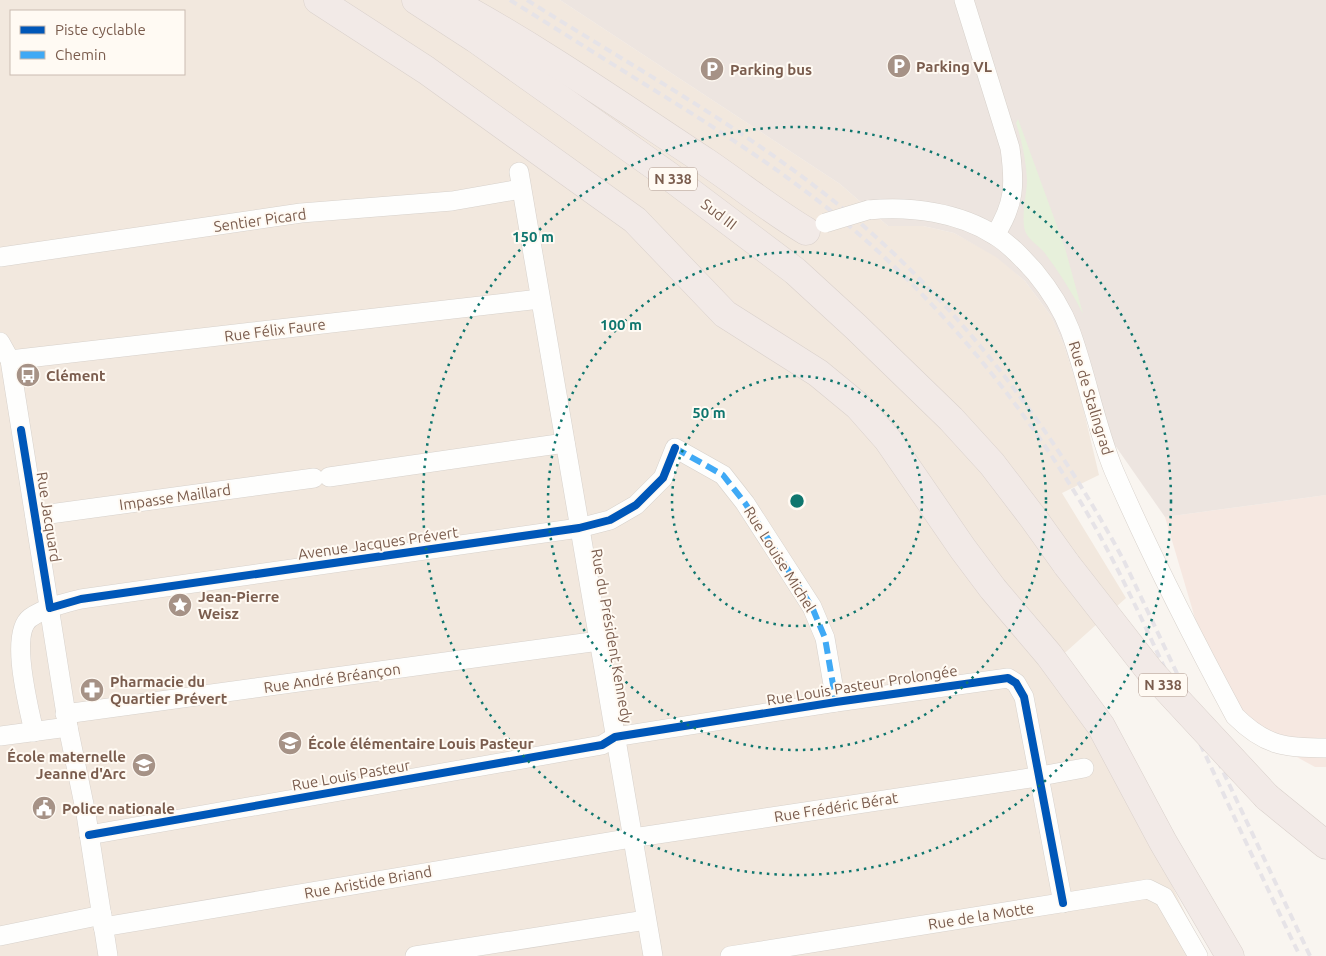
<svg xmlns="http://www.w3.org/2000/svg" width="1326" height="956" font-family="Ubuntu,sans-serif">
<rect width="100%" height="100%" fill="#f9f5f0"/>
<!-- residential -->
<path fill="#f2e8de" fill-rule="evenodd" d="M0,0H560L840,184L888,226H923L954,233L996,256L1025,281L1051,316L1064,345L1080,395L1099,475L1062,493L1126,598L1048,668L1106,749L1206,956H0ZM11,11H184V74H11Z"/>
<!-- commercial -->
<path fill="#f6e8e1" d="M1326,495V767H1315L1264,739L1221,706L1165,517Z"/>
<!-- industrial -->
<path fill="#ede5e0" d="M560,0H1326V495L1165,517L1080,395L1064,345L1051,316L1025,281L996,257L954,233L923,226H888L840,184Z"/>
<!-- green -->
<path fill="#e7f0db" d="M1018,119L1065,248L1083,314C1072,292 1059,272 1044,252C1039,246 1029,240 1026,233C1020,222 1027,193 1027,180C1026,160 1022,142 1016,123Z"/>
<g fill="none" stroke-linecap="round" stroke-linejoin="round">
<!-- minor casing -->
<g stroke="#d7d1cb" stroke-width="20">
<g id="minor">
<path d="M964,0L1010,148C1015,184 1015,204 995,235"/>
<path d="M519,172L653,956"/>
<path d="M868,210C911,206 959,212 996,236C1011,245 1023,259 1035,272C1049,289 1062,309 1070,330C1087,376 1095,425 1114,471C1150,554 1192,636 1235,716C1265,746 1285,748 1326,748"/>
<path d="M0,257L301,213L452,201L521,189"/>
<path d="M0,342L10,360L68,727L0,736"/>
<path d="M10,360L540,299"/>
<path d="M329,477L565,443"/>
<path d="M35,516L314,478"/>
<path d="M65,714L599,641"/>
<path d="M68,727L86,814L108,956"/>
<path d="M34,732C29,708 9,634 30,618C44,608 64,603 81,599L579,528L610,520L636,505L663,478L675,448L723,475L745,503L812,607L825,638L836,702"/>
<path d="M89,835L602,745L615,737L621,736L836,702L1008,678L1016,683L1024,697L1063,903"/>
<path d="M103,927L632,838L1030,778L1084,768"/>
<path d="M0,936L102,915"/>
<path d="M415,956L646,920"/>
<path d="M730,956L1148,889L1164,897L1198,956"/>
</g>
</g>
<!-- highway casing -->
<g stroke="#dad1cc" stroke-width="29">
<g id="highway">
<path d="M318,0L426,70L635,220L725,314L818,373L858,406L888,440L963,549L993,589L1049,655L1101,726L1163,842L1230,956"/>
<path d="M416,0L476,39L669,176L795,271L856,327L951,419L992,464L1034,519L1067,565"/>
<path d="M449,0C538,48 621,106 706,162C740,185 771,210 806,231"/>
<path d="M1267,797L1326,845"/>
</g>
</g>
<!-- minor -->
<use href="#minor" stroke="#fefefd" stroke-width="19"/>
<!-- highway -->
<use href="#highway" stroke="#f2eae7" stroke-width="28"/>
<!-- rail -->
<g stroke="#e6e3e7" stroke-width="4" stroke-dasharray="8 5" stroke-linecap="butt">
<path d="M510,0C555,28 601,57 646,85C724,133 802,183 870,244C952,318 1023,406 1080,501C1115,559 1143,622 1172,684C1215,774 1256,866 1300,956"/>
<path d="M527,0C630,65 739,125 835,202C955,299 1051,425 1124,561L1310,956"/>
</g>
<!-- minor-bridge casing -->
<g stroke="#d7d1cb" stroke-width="20" stroke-linecap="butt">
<path id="minor-bridge" d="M825,223L868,210"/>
</g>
<!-- highway-bridge casing -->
<g stroke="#dad1cc" stroke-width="29" stroke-linecap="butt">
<path id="highway-bridge" d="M1067,565L1150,671L1267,797"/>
</g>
<!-- minor-bridge -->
<use href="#minor-bridge" stroke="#fefefd" stroke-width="19"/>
<!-- highway-bridge -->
<use href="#highway-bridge" stroke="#f2eae7" stroke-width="28"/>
<!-- quiet -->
<path stroke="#3fa9f5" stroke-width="6" stroke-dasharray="12 6" stroke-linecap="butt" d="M675,448L723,475L745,503L812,607L825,638L836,702"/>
<!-- cycleway casing -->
<g stroke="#fffaf3" stroke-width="11">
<g id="cycleway">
<path d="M21,430L50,608L81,599L579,528L610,520L636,505L663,478L675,448"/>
<path d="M89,835L602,745L615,737L621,736L836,702L1008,678L1016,683L1024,697L1063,903"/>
</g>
</g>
<!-- cycleway -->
<use href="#cycleway" stroke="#0057b8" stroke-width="8"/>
</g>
<!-- distance rings -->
<g fill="none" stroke="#0f766e" stroke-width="2.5" stroke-dasharray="2.5 5">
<circle cx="797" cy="501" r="125"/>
<circle cx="797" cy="501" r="249"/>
<circle cx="797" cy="501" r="374"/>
</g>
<!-- icons -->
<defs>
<g id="parking-disc" transform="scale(1.25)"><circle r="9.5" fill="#a69286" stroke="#fffaf3"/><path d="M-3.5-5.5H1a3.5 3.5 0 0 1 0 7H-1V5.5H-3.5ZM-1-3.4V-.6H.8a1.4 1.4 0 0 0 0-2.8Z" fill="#fff"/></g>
<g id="bus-disc" transform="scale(1.25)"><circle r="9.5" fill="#a69286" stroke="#fffaf3"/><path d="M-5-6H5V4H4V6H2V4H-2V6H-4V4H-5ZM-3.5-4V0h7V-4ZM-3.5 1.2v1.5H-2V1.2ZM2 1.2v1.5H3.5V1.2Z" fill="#fff"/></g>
<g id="sight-disc" transform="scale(1.25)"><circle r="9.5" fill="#a69286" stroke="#fffaf3"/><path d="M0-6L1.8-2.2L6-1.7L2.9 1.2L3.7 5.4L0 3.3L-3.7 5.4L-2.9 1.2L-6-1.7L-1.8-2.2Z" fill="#fff"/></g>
<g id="pharmacy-disc" transform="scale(1.25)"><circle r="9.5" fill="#a69286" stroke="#fffaf3"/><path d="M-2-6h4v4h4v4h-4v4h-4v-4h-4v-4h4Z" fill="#fff"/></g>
<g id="school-disc" transform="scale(1.25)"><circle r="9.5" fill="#a69286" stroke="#fffaf3"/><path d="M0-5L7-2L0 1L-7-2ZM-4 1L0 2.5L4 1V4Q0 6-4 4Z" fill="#fff"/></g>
<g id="civic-disc" transform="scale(1.25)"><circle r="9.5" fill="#a69286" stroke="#fffaf3"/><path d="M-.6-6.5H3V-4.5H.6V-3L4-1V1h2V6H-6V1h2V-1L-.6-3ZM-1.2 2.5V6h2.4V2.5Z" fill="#fff"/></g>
</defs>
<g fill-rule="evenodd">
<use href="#parking-disc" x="899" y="66"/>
<use href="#parking-disc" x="712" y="69"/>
<use href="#bus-disc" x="28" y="375"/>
<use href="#sight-disc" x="180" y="605"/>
<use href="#pharmacy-disc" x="92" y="690"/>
<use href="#school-disc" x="290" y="743"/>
<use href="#school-disc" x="144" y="765"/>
<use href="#civic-disc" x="44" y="808"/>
</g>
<g text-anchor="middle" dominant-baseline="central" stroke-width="4" stroke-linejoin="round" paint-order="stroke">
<!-- shield labels -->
<g fill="#fffaf3" stroke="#a28b7f" stroke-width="1">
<rect x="649" y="167.5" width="48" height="23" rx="4"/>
<rect x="1139" y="673.5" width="48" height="23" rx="4"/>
</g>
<g font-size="14" font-weight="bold" fill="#7a5c4d">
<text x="673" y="179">N 338</text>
<text x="1163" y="685">N 338</text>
</g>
<!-- poi labels -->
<g font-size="15" font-weight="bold" fill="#7a5c4d" stroke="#fffaf3" text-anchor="start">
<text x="916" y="66">Parking VL</text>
<text x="730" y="69">Parking bus</text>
<text x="46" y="375">Clément</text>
<text x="198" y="596">Jean-Pierre<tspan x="198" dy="17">Weisz</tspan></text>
<text x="110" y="681">Pharmacie du<tspan x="110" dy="17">Quartier Prévert</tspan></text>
<text x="308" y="743">École élémentaire Louis Pasteur</text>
<text x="126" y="756" text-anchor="end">École maternelle<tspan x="126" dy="17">Jeanne d'Arc</tspan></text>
<text x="62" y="808">Police nationale</text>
</g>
<!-- street labels -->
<g font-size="15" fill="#7a5c4d" stroke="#fffaf3">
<text transform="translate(719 214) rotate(37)">Sud III</text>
<text transform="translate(260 220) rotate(-8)">Sentier Picard</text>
<text transform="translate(275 330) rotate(-7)">Rue Félix Faure</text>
<text transform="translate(1091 398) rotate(73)">Rue de Stalingrad</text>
<text transform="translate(175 497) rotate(-8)">Impasse Maillard</text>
<text transform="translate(49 517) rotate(81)">Rue Jacquard</text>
<text transform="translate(378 543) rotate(-8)">Avenue Jacques Prévert</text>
<text transform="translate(780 559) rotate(58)">Rue Louise Michel</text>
<text transform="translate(612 636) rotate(80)">Rue du Président Kennedy</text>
<text transform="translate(332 678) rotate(-8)">Rue André Bréançon</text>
<text transform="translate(862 685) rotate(-9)">Rue Louis Pasteur Prolongée</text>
<text transform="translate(351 775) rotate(-10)">Rue Louis Pasteur</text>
<text transform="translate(836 807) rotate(-9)">Rue Frédéric Bérat</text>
<text transform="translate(368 882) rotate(-10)">Rue Aristide Briand</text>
<text transform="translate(981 916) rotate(-9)">Rue de la Motte</text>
</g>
</g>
<circle cx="797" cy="501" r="8" fill="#0f766e" stroke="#fffaf3" stroke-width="2.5"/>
<g font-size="15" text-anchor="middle" font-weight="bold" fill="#0f766e" stroke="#fffaf3" stroke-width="4" stroke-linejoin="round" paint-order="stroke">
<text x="533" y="242">150 m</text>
<text x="621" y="330">100 m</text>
<text x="709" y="418">50 m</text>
</g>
<!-- legend -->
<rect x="10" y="10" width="175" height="65" fill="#fffaf3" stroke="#cabbb1"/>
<rect x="20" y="26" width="25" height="8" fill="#0057b8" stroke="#cabbb1"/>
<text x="55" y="35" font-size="15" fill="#7a5c4d">Piste cyclable</text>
<rect x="20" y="51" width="25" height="8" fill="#3fa9f5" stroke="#cabbb1"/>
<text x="55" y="60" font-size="15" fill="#7a5c4d">Chemin</text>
</svg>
